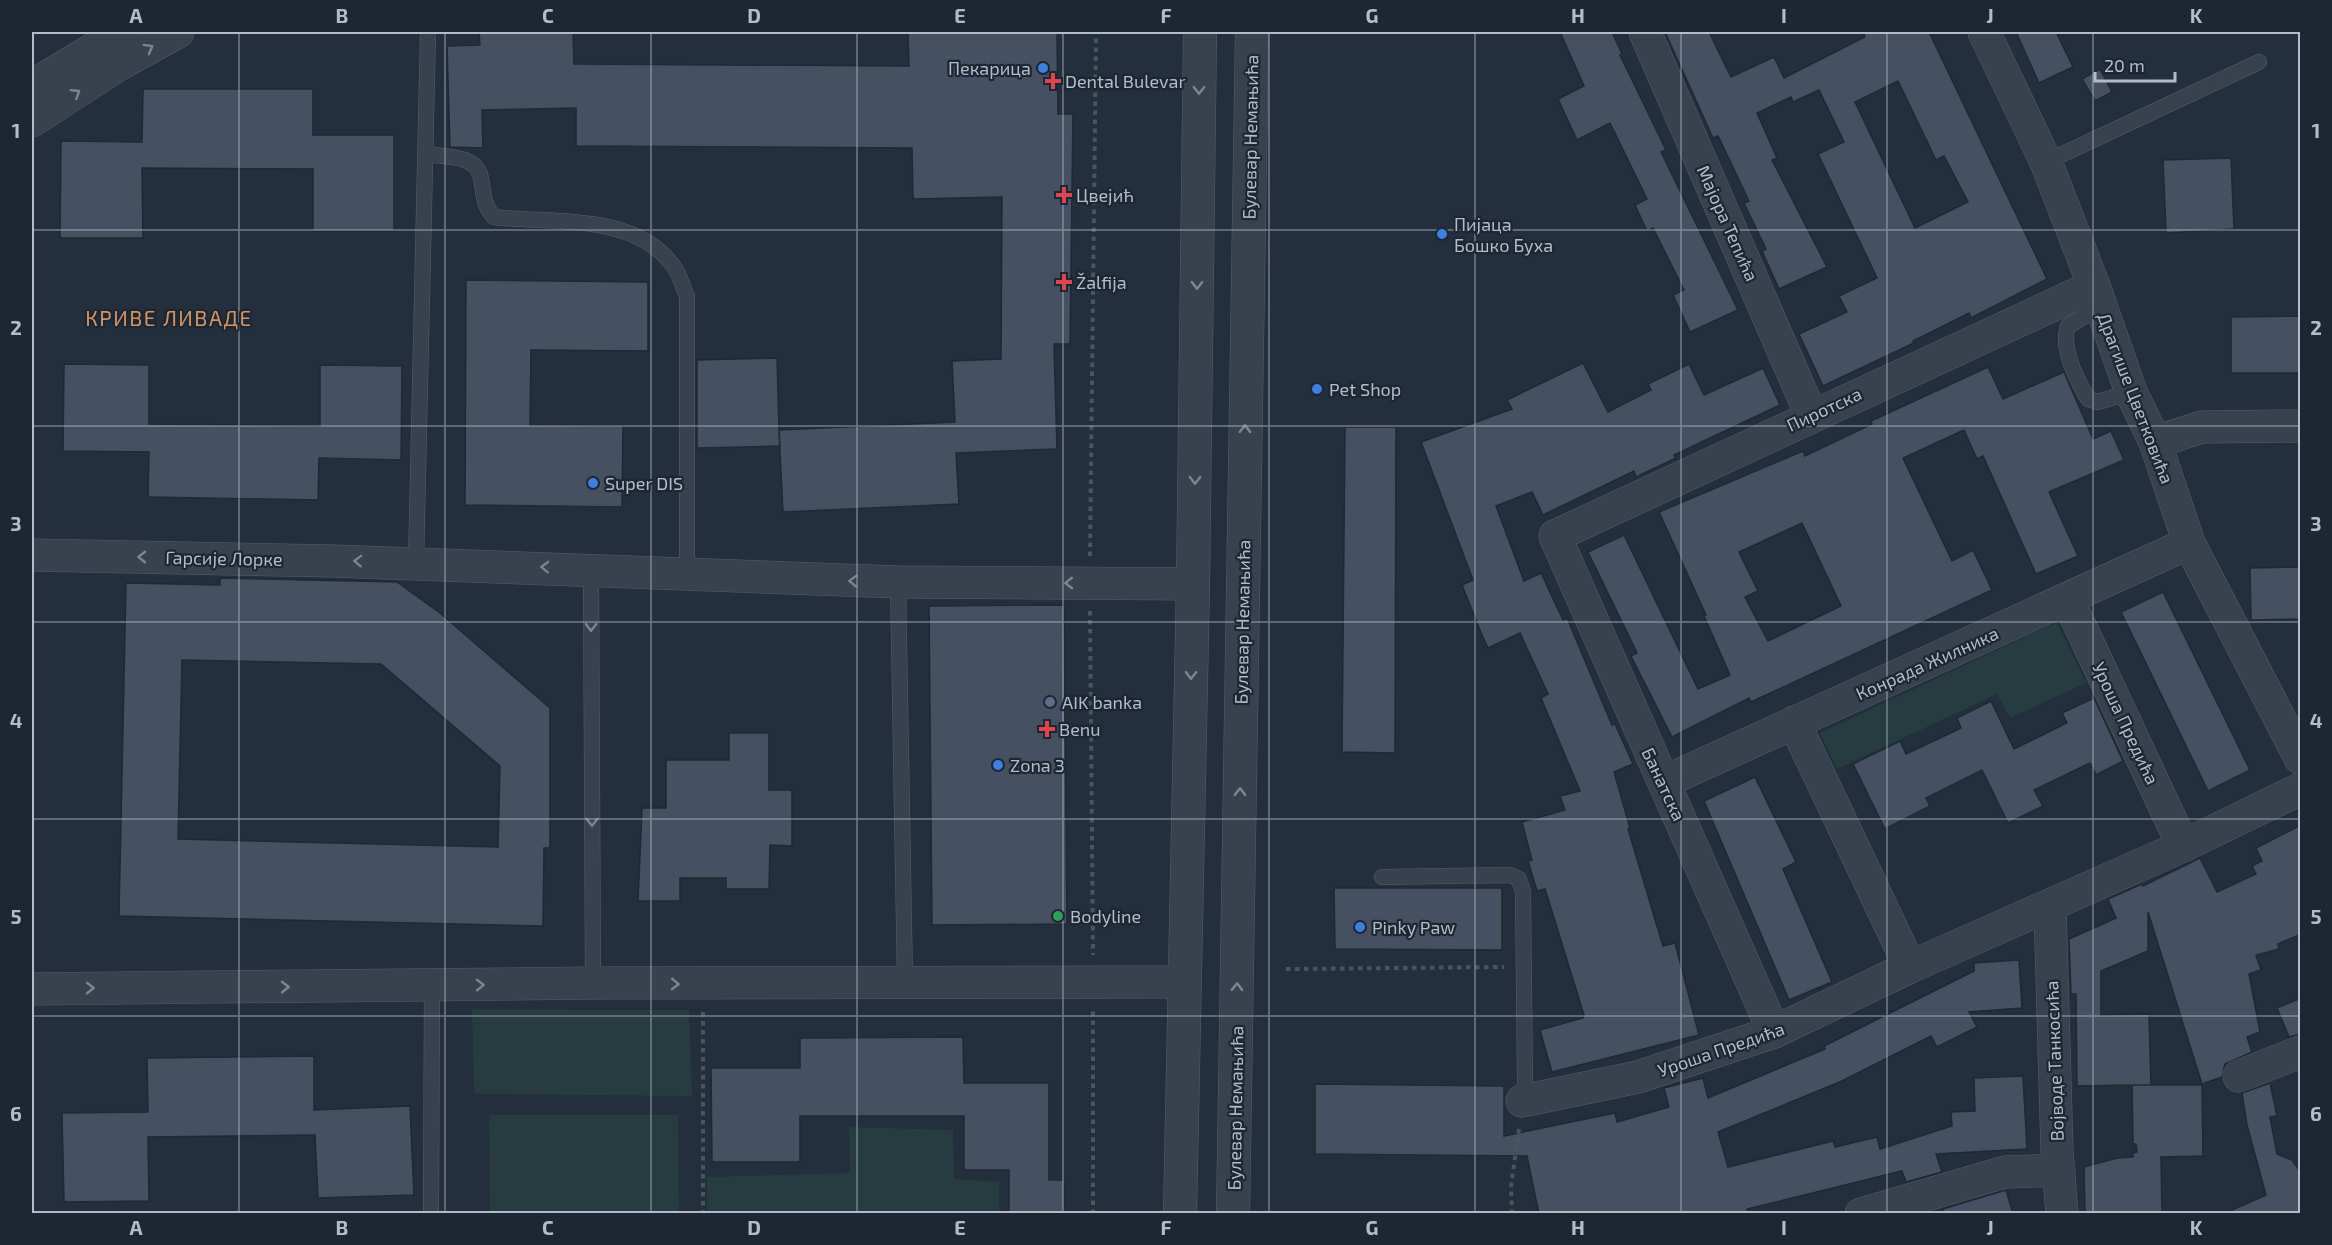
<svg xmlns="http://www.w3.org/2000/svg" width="2332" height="1245" font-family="'Exo 2',sans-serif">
<rect width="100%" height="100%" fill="#242f3e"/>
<!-- green -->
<g fill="#263c3f">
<path d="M2057,622L2086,683L2010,718L1997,694L1837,769L1820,733Z"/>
<path d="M472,1009L689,1010L692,1096L474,1094Z"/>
<path d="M489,1115H678L679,1213H490Z"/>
<path d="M849,1127L953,1130L954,1179L999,1182V1213H707V1177L850,1173Z"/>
</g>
<!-- building -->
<g fill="#455162" stroke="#1f2835" stroke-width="1.5" fill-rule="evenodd">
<path d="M479,32H573L574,64L909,66L908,32H1057L1058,114H1073L1070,344H1054L1057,449L956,453L959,504L783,512L779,431L780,446L697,448V360L777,358L779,430L955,422L952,361L1001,359L1002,197L913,199L912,148L576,146V108L482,110L483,148L450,147L447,46L480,45Z"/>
<path d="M1560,32H1612L1622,54L1620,55L1666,150L1661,152L1738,310L1690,332L1673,295L1684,290L1653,228L1647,231L1635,205L1647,199L1610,123L1577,140L1558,99L1584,86Z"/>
<path d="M1665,32H1709L1731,77L1774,57L1784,78L1865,37L1863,32H1929L2047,279L1971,318L1969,313L1913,341L1914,343L1823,386L1799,334L1847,312L1839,296L1877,278L1818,154L1844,142L1819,90L1793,102L1791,97L1757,113L1777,158L1772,160L1827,267L1779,289L1762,251L1766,249L1744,203L1749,201L1718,136L1713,138ZM1898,81L1936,160L1944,156L1968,202L1915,228L1855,102Z"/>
<path d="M2016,32H2056L2073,67L2039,83Z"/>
<path d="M2100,69L2112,92L2095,101L2082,79Z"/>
<path d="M143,89H313V135H394V231H313V169L142,168L143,238H60L61,141L142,142Z"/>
<path d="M2231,158L2234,229L2166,233L2163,160Z"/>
<path d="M466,280L648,282V351L531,350L530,425L623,426L622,507L465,505Z"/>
<path d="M2301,316V373H2231V317Z"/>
<path d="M1583,363L1608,412L1651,390L1648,384L1689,364L1704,395L1763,368L1780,405L1674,455L1676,458L1636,477L1634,471L1543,515L1532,492L1496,506L1524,581L1541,573L1563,620L1567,618L1612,725L1615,724L1633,764L1614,772L1630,828L1628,829L1663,946L1675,943L1699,1035L1552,1072L1540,1030L1583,1018L1584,1015L1545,889L1537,891L1528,861L1532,860L1522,822L1565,810L1560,796L1580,791L1541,698L1548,694L1520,633L1488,648L1482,635L1462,585L1473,580L1421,442L1512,409L1507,400Z"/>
<path d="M64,364L149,365V424L320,426V365L402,366L401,460L319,458L318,500L148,497L149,452L63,451Z"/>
<path d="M1988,367L2003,399L2064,372L2093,439L2111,431L2124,460L2049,492L2078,556L2036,574L1983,456L1977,459L1964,430L1903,458L1952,561L1973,550L1992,590L1751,702L1749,698L1672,737L1631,656L1637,653L1588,552L1624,535L1698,689L1730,675L1704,616L1706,615L1659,512L1803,451L1805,456L1872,424L1871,421ZM1802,523L1841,606L1768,641L1745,597L1758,591L1739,552Z"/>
<path d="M1345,427H1396L1395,753L1342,752Z"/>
<path d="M2301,567V619L2251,620L2250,568Z"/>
<path d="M220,578L397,582L440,613L550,708V848H544L543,926L119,916L126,583L220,585ZM182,660L381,664L500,766L498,847L178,839Z"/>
<path d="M2163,592L2250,770L2208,791L2121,612Z"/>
<path d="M1064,605L1067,924L932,925L929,606Z"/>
<path d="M2094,698L2123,761L2096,775L2090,763L2034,790L2043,806L2008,823L1982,770L1926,798L1930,806L1885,829L1853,764L1900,741L1906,754L1961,728L1957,718L1991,701L2014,749L2067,723L2062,713Z"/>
<path d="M729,733H769V790H792V846L770,845L769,889H726V878H680V901H638L642,808H666V760H729Z"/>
<path d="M1755,777L1796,862L1783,869L1832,982L1789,1000L1704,801Z"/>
<path d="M2301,825V934L2278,944L2279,949L2256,955L2261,970L2249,974L2260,1032L2247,1037L2252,1052L2225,1064L2222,1077L2202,1084L2148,912V951L2101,971V1015L2149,1014L2151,1085H2132H2202L2203,1156L2161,1157L2162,1214H2085L2084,1167L2117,1158L2133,1157V1153L2137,1152L2136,1144H2133L2132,1085L2077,1086L2076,994H2071L2069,939L2116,918L2108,899L2142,884L2143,886L2200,858L2217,892L2256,874L2252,866L2262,861L2256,848Z"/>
<path d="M1334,888H1502V950L1335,949Z"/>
<path d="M2019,960L2022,1008L1969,1012L1977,1027L1937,1047L1931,1036L1842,1081L1718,1132L1728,1167L1833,1141L1835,1147L1877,1137L1880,1149L1952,1126L1951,1112L1975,1111L1974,1078L2023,1076L2027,1149L1936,1154L1942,1172L1906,1182L1902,1171L1747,1209L1748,1214H1539L1527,1156L1315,1154V1084L1504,1086V1136L1615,1113L1617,1122L1669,1107L1664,1088L1703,1078L1708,1098L1825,1049L1824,1046L1974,971V963Z"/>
<path d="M2301,998V1034L2289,1037L2277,1008Z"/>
<path d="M963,1037L964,1083H1049V1180H1064V1214H1009V1170H964V1116H800V1162H712L711,1068H800V1038Z"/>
<path d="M314,1056V1110L410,1106L414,1195L318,1198L315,1135L148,1137L149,1201L64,1202L62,1113L148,1112L147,1058Z"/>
<path d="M2270,1083L2277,1116L2270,1117L2277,1154L2292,1160L2301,1173V1214H2223L2266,1195L2247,1125L2242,1093Z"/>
<path d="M2006,1190L2013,1214H1943V1209Z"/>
</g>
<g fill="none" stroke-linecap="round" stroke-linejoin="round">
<!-- service casing -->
<g stroke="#565f6c" stroke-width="16">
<g id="service">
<path d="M427,154C439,156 454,156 465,160C492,170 474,196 494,217C552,224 636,212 674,267C680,275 683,287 687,296V576"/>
<path d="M2046,162L2259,62"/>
<path d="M2102,306L2068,326C2060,348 2077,380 2088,399L2098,402L2131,392"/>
<path d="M416,563L428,32"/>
<path d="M591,569L593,983"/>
<path d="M898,582L905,983"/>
<path d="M1382,877L1510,875L1519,879L1523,892L1525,1083L1522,1101"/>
<path d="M431,1214L432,986"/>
</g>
</g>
<!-- minor casing -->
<g stroke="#565f6c" stroke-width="33">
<g id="minor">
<path d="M1645,32L1811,415"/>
<path d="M1984,32L2046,162L2094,286L2131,392L2155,442L2189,543L2300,758"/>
<path d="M32,86L122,32"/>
<path d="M32,121L120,64L178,32"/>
<path d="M2155,442L2202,427L2300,426"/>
<path d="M32,555L333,561L898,582L1193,584"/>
<path d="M2068,600L2183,846"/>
<path d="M1794,722L1910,967"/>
<path d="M1664,782L2189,543"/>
<path d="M2050,907L2057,1151L2062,1214"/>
<path d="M32,989L593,983L1184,982"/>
<path d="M1774,1032L1555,536L2094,286"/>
<path d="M2239,1076L2300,1052"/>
<path d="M1522,1101L1638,1077L1774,1032L1910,967L2183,846L2300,789"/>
<path d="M1861,1214L2005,1172L2059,1170"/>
</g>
</g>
<!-- tertiary casing -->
<g stroke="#565f6c" stroke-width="34">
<g id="tertiary">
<path d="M1180,1214L1193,584L1200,32"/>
<path d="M1233,1214L1252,32"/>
</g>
</g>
<!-- path -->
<g stroke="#44595c" stroke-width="4" stroke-dasharray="4.5 4.5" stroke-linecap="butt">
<path d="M1090,556L1096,32"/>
<path d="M1090,611L1093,955"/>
<path d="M1286,969L1504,967"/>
<path d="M703,1012V1214"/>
<path d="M1093,1214V1010"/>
<path d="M1512,1214L1511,1187L1519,1128"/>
</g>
<!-- service -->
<use href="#service" stroke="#38414e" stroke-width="15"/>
<!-- minor -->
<use href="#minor" stroke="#38414e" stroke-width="32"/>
<!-- tertiary -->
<use href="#tertiary" stroke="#38414e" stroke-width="33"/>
</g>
<!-- one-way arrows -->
<defs><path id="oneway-chevron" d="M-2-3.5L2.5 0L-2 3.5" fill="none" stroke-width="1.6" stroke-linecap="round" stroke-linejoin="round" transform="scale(1.5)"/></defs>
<g stroke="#7c8592">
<use href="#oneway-chevron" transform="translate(149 48) rotate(-29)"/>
<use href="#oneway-chevron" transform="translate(1199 90) rotate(91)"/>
<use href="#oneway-chevron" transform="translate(76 93) rotate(-32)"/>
<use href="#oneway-chevron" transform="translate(1197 285) rotate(91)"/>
<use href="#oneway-chevron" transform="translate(1245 429) rotate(-89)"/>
<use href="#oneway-chevron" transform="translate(1195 480) rotate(91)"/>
<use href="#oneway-chevron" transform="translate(142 557) rotate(-179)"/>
<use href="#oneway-chevron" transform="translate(358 561) rotate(-178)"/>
<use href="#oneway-chevron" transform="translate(545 567) rotate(-178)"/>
<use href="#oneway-chevron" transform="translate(853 581) rotate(-178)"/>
<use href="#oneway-chevron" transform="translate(1069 583) rotate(179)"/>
<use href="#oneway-chevron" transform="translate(591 627) rotate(90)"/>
<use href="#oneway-chevron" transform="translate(1191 675) rotate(91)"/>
<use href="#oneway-chevron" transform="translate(1240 792) rotate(-89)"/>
<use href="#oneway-chevron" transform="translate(592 822) rotate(90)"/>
<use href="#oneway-chevron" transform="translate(675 984) rotate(1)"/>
<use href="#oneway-chevron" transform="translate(480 985) rotate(-1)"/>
<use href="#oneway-chevron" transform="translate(285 987)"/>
<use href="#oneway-chevron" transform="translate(1237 987) rotate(-89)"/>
<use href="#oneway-chevron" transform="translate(90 988)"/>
</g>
<!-- grid -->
<path fill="none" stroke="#b4bcc9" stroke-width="1.5" stroke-opacity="0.55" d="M239,32V1214M445,32V1214M651,32V1214M857,32V1214M1063,32V1214M1269,32V1214M1475,32V1214M1681,32V1214M1887,32V1214M2093,32V1214M32,230H2300M32,426H2300M32,622H2300M32,819H2300M32,1016H2300"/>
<!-- markers -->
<g fill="#3f7fe0" stroke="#1d2633" stroke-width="2">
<circle cx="1043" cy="68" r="6"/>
<circle cx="1442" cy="234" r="6"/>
<circle cx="1317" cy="389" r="6"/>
<circle cx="593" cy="483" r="6"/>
<circle cx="998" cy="765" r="6"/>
<circle cx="1360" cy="927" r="6"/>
</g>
<g fill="#e0444e" stroke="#1d2633" stroke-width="2">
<path d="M1050 72h6v6h6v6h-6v6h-6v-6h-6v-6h6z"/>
<path d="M1061 186h6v6h6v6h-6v6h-6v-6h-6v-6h6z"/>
<path d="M1061 273h6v6h6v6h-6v6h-6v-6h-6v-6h6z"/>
<path d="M1044 720h6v6h6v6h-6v6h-6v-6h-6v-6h6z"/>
</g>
<circle fill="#5c6f8a" stroke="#1d2633" stroke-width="2" cx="1050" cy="702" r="6"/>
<circle fill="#2e9e5b" stroke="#1d2633" stroke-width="2" cx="1058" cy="916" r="6"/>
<g text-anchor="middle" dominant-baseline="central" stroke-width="4.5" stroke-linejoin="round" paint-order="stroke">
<!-- poi labels -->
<g font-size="18" fill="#b4bcc9" stroke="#1d2633" text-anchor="start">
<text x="1031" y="68" text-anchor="end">Пекарица</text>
<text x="1065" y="81">Dental Bulevar</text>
<text x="1076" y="195">Цвејић</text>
<text x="1454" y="224">Пијаца<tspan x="1454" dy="21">Бошко Буха</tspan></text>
<text x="1076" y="282">Žalfija</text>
<text x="1329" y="389">Pet Shop</text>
<text x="605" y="483">Super DIS</text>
<text x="1062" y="702">AIK banka</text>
<text x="1059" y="729">Benu</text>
<text x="1010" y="765">Zona 3</text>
<text x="1070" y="916">Bodyline</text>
<text x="1372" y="927">Pinky Paw</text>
</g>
<!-- street labels -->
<g font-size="18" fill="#b4bcc9" stroke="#1d2633">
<text transform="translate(1250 137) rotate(-89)">Булевар Немањића</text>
<text transform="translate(1728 223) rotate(66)">Мајора Тепића</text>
<text transform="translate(2136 398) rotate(69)">Драгише Цветковића</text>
<text transform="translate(1824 409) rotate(-25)">Пиротска</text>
<text transform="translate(224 558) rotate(1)">Гарсије Лорке</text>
<text transform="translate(1242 622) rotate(-89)">Булевар Немањића</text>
<text transform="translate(1927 663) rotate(-24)">Конрада Жилника</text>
<text transform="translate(2126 723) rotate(65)">Уроша Предића</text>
<text transform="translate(1664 784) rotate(65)">Банатска</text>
<text transform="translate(1721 1049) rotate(-19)">Уроша Предића</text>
<text transform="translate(2054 1061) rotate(-92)">Војводе Танкосића</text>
<text transform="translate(1235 1108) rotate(-89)">Булевар Немањића</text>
</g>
<!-- quarter labels -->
<g font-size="21" letter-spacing="1.5" fill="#d59563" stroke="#1d2633">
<text x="169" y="317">КРИВЕ ЛИВАДЕ</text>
</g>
</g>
<!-- border -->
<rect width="2332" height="1245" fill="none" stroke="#1d2633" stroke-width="66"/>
<!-- scale -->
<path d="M2095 72v9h80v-9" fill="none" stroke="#b4bcc9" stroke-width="3"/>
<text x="2104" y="72" font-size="18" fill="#b4bcc9" stroke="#1d2633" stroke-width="4.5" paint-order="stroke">20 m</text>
<rect x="33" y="33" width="2266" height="1179" fill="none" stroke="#b4bcc9" stroke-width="2"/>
<g font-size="20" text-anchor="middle" font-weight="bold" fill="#b4bcc9">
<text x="136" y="23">A</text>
<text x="342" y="23">B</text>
<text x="548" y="23">C</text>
<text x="754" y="23">D</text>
<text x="960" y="23">E</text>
<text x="1166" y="23">F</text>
<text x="1372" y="23">G</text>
<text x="1578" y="23">H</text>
<text x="1784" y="23">I</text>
<text x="1990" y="23">J</text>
<text x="2196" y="23">K</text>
<text x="16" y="138">1</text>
<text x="2316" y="138">1</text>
<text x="16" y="335">2</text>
<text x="2316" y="335">2</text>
<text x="16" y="531">3</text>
<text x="2316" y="531">3</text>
<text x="16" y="728">4</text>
<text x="2316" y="728">4</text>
<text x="16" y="924">5</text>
<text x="2316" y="924">5</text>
<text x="16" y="1121">6</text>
<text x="2316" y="1121">6</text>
<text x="136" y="1235">A</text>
<text x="342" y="1235">B</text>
<text x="548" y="1235">C</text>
<text x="754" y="1235">D</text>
<text x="960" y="1235">E</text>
<text x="1166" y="1235">F</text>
<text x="1372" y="1235">G</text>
<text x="1578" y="1235">H</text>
<text x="1784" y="1235">I</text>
<text x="1990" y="1235">J</text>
<text x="2196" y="1235">K</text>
</g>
</svg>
